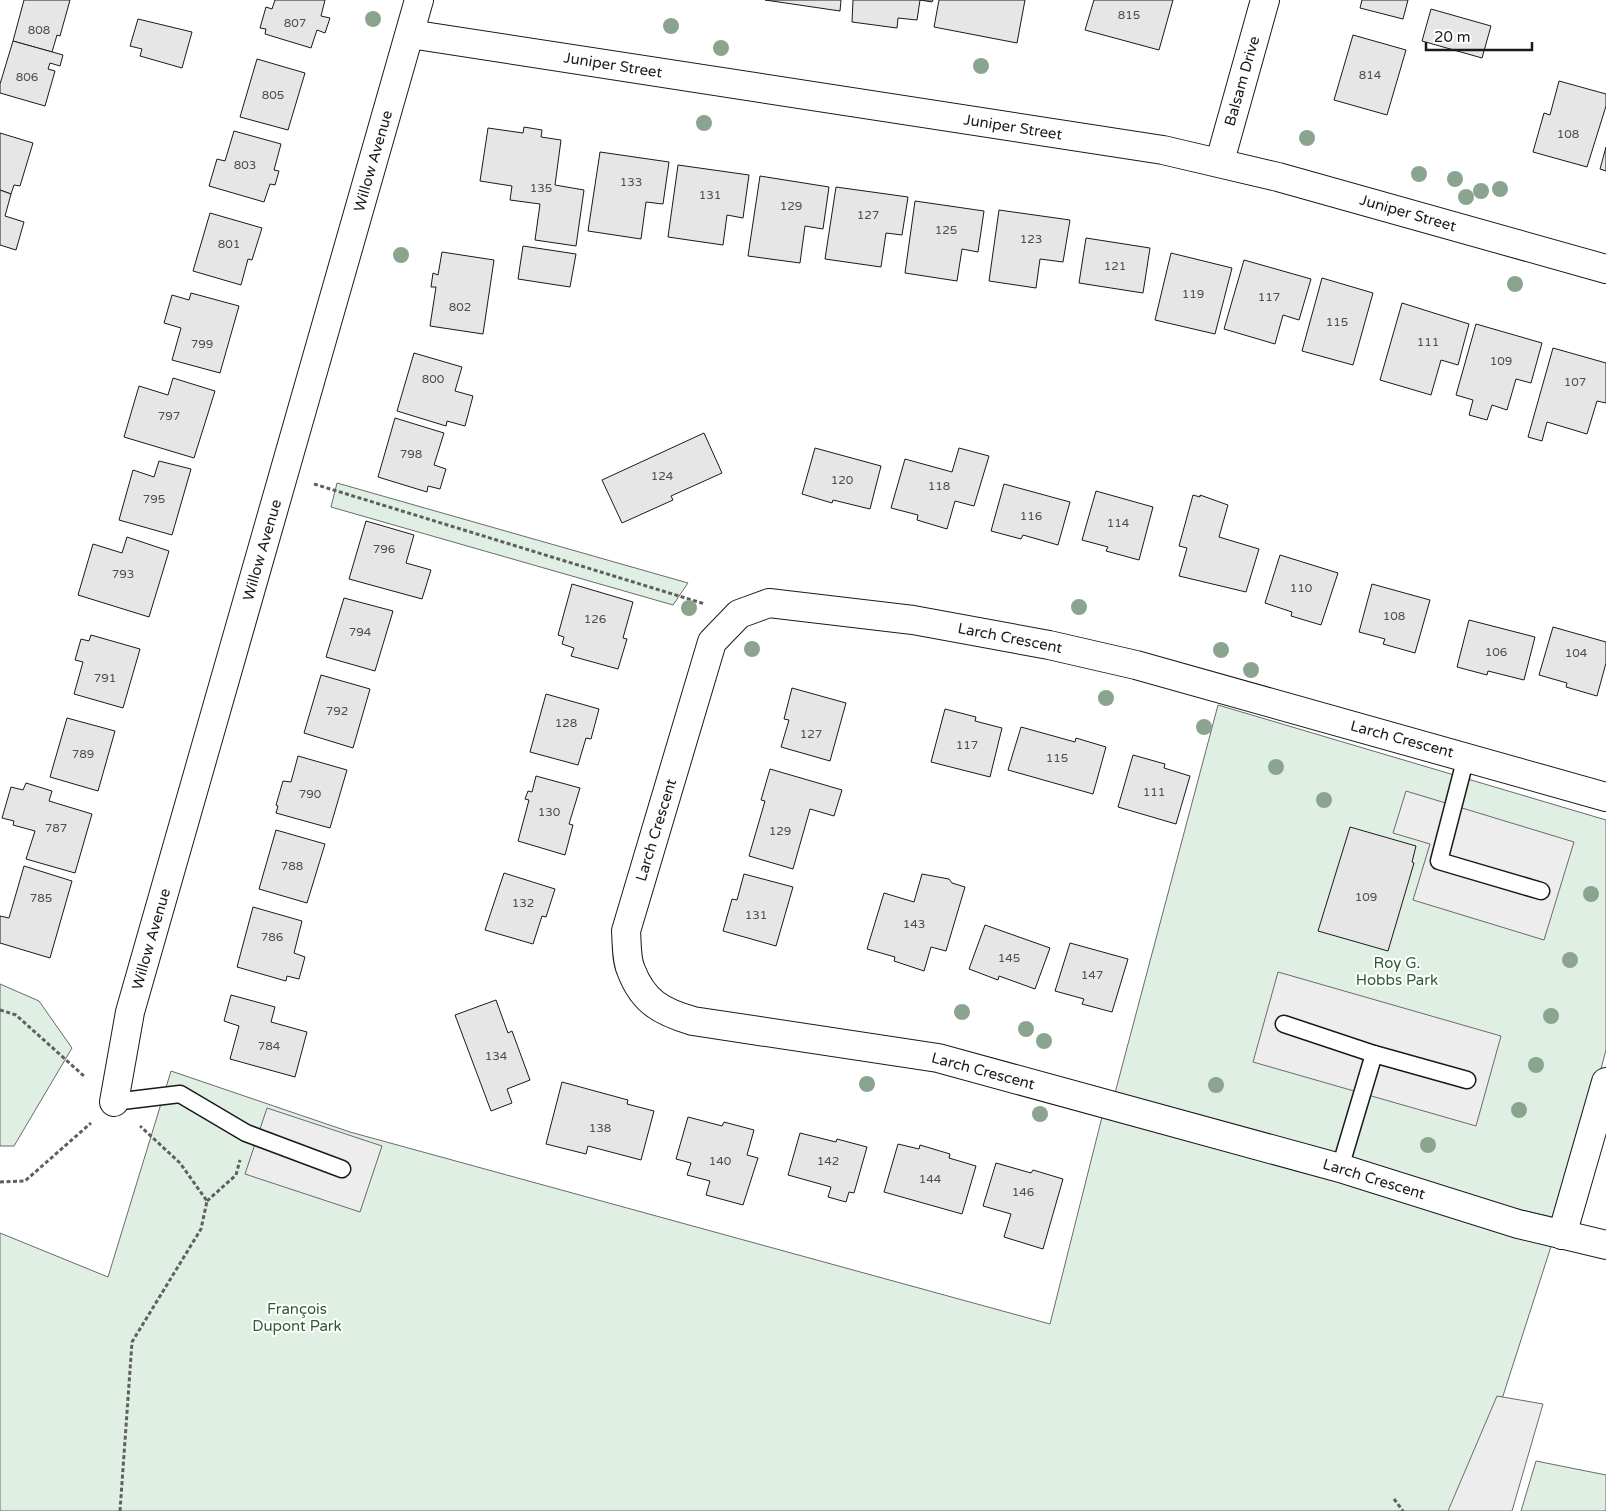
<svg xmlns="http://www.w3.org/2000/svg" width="1606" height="1511" font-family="'Varela Round',sans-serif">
<rect width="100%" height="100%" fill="#fff"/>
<!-- green -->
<g fill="#e0efe3" stroke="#6a6a6a">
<path d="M337,483L688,583L673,605L331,507Z"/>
<path d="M1218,705L1606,820V1050L1561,1219L1340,1168L1115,1093Z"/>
<path d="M0,984L39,1001L72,1048L14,1146H0Z"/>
<path d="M171,1071L350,1132L1050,1324L1104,1109L1555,1234L1466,1511H0V1233L108,1277Z"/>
<path d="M1536,1461L1606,1475V1511H1521Z"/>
</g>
<!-- parking -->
<g fill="#ededed" stroke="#6a6a6a">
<path d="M1406,791L1574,842L1544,940L1413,900L1430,844L1393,833Z"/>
<path d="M1278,972L1501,1036L1476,1126L1253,1062Z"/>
<path d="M267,1108L382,1146L360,1212L245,1174Z"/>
<path d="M1497,1396L1543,1404L1512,1511H1448Z"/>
</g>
<!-- building -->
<g fill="#e6e6e6" stroke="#1a1a1a">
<path d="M24,0H70L60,36L57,35L52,52L13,41Z"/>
<path d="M275,0H325L321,16L330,18L325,33L317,30L311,48L265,34L266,29L260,28L266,7L272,9Z"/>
<path d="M765,0H841L840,11Z"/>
<path d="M853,0H933L932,2L920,0L917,20L898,18L897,28L852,22Z"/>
<path d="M939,0H1025L1017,43L934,27Z"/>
<path d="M1094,0H1173L1159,50L1085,30Z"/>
<path d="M1362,0H1408L1403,19L1360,8Z"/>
<path d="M1431,9L1491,26L1482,58L1422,41Z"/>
<path d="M138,19L192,32L182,68L140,56L142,49L130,46Z"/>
<path d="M1353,35L1406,50L1387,115L1334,100Z"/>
<path d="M13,41L63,55L60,66L50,63L48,69L55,71L45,106L0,93V84Z"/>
<path d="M257,59L305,73L288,130L240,117Z"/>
<path d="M1559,81L1606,94V106L1587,167L1533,152L1544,113L1550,115Z"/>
<path d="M524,127L542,130L541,137L561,140L555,185L584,190L576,246L535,240L540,204L510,200L512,186L480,181L488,128L523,133Z"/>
<path d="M234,131L281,144L274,170L279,171L275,185L270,184L264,202L209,186L217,159L225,161Z"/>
<path d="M0,133L33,143L20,186L14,185L11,194L0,190Z"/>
<path d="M1606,147V171L1600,169Z"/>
<path d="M600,152L669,162L663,204L646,202L641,239L588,231Z"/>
<path d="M678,165L749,175L743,218L727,215L723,245L668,237Z"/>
<path d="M760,176L829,187L823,229L805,226L800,263L748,256Z"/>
<path d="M836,187L908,197L902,235L886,233L881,267L825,259Z"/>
<path d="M0,190L11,194L5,216L24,222L16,250L0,245Z"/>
<path d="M915,201L984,211L978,252L962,249L957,281L905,273Z"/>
<path d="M999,210L1070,220L1063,262L1040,259L1036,288L989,281Z"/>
<path d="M210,213L262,228L252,260L248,259L241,285L193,271Z"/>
<path d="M1086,238L1150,248L1143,293L1079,283Z"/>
<path d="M523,246L576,254L570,287L518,279Z"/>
<path d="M442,252L494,260L483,334L430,326L436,287H431L433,273L438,275Z"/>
<path d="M1171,253L1232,268L1215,334L1155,320Z"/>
<path d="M1244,260L1311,279L1299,320L1283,315L1275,344L1224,329Z"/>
<path d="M1322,278L1373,293L1353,365L1302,351Z"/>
<path d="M191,293L239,306L220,373L172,360L181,328L164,323L172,295L189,300Z"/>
<path d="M1402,303L1469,324L1458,365L1441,360L1431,395L1380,380Z"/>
<path d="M1476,324L1542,343L1531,383L1516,379L1507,410L1492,405L1487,420L1469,415L1473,400L1456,395Z"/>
<path d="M1553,348L1606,363V403L1597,401L1587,434L1547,422L1542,441L1528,437Z"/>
<path d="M414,353L462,367L455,391L473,396L465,426L447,421L446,426L397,411Z"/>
<path d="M173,378L215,391L194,458L124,437L139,386L168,395Z"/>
<path d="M395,418L444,433L434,465L446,469L440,489L428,486L427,492L378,477Z"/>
<path d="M704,433L722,473L671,496L673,500L622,523L602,480Z"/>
<path d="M815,448L881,466L870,509L833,500L832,503L802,494Z"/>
<path d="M959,448L989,456L974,506L955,501L947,529L917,520L918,515L891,508L905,459L952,472Z"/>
<path d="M159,461L191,469L172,535L119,520L133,470L154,477Z"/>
<path d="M1004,484L1070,502L1058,545L1023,535L1021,539L991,531Z"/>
<path d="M1096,491L1153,507L1139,560L1106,551L1108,547L1082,540Z"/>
<path d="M1193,495L1200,497V495L1228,505L1219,537L1259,549L1246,592L1179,576L1187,548L1179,546Z"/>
<path d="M366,521L414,535L406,563L431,570L422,599L349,579Z"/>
<path d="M127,537L169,551L149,617L78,595L93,544L122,553Z"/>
<path d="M1280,555L1338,573L1321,625L1291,616L1292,612L1265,603Z"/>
<path d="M572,584L633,602L623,638L627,639L618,669L571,656L574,648L562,644L564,637L558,635Z"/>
<path d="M1372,584L1430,600L1415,653L1383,644L1385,639L1359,632Z"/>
<path d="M344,598L393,611L375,671L326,657Z"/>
<path d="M1469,620L1535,637L1524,680L1488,671L1487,675L1457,667Z"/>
<path d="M1553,627L1606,642V663L1597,696L1566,687L1567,683L1539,675Z"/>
<path d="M91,635L140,649L123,708L74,694L83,662L75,660L81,639L89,641Z"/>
<path d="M321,675L370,689L353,748L304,733Z"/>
<path d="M792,688L846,703L830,761L781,747L789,720L784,719Z"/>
<path d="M546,694L599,709L591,739L586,738L578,765L530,752Z"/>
<path d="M945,709L976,717L975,721L1002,728L990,777L931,762Z"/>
<path d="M67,718L115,731L98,791L50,777Z"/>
<path d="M1021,727L1075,742L1076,738L1106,747L1093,794L1008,770Z"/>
<path d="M1133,755L1165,764L1164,768L1190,776L1176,824L1118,807Z"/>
<path d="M298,756L347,770L330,828L276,813L278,806L276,805L283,781L291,782Z"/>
<path d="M770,769L842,790L834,816L810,809L793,869L749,856L765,801L761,800Z"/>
<path d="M536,776L580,788L569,824L573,825L565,855L518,841L529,800L525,799L528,791L532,792Z"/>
<path d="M26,783L52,791L49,801L92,814L75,873L26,859L35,831L13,825L14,821L2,818L11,787L23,790Z"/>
<path d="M1350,827L1416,846L1412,862L1414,863L1388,951L1318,931Z"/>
<path d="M276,830L325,844L307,903L259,889Z"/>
<path d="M24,866L72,881L50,958L0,943V916L9,918Z"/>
<path d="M504,873L555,889L546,917L542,916L533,944L485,930Z"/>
<path d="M744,874L793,887L776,946L723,931L732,899L737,900Z"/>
<path d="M922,874L949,879L952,883L965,887L946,951L931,947L924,971L894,961L895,957L867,949L884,893L914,902Z"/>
<path d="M253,907L302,921L294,953L305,957L299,979L287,976L286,981L237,967Z"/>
<path d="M985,925L1050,948L1035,989L999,976L998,980L969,969Z"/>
<path d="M1070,943L1128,959L1112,1012L1082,1004L1084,999L1055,991Z"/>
<path d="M231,995L275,1007L271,1022L307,1032L295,1077L230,1059L239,1026L224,1021Z"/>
<path d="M496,1000L508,1033L512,1031L530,1080L507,1089L512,1103L491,1111L455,1015Z"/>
<path d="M562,1082L628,1100L627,1104L654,1111L641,1160L588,1146L586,1154L546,1144Z"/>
<path d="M688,1117L722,1126L724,1122L754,1130L747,1155L758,1158L743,1205L706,1195L710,1181L687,1175L691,1163L676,1159Z"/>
<path d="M800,1133L836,1142L837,1139L867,1147L854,1193L849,1192L846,1202L828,1197L831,1187L788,1175Z"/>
<path d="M898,1144L919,1149L920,1145L950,1154L949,1158L976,1166L962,1214L884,1192Z"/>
<path d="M996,1163L1031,1173L1033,1170L1063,1179L1043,1249L1004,1237L1011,1214L983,1206Z"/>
</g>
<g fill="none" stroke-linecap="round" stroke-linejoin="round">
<!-- lane casing -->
<g stroke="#1a1a1a" stroke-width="19">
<g id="lane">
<path d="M1466,757L1439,861L1541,891"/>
<path d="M1284,1024L1374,1054L1467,1080"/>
<path d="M114,1102L180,1094L246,1133L342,1169"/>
<path d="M1340,1168L1374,1054"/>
</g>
</g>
<!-- street casing -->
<g stroke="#1a1a1a" stroke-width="30">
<g id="street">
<path d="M410,34L1163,150L1278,177L1606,269"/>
<path d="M1220,161L1265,0"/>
<path d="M1606,797L1136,665L1049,645L913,620L769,603L739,614L712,642L626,931C627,943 626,959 631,970C643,1002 662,1012 693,1021L938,1058L1340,1168L1518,1224L1606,1245"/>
<path d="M114,1102L130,1012L419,0"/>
</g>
</g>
<!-- secondary casing -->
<g stroke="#1a1a1a" stroke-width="30">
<path id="secondary" d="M1562,1235L1606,1082"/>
</g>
<!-- path -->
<g stroke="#5f5f5f" stroke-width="3" stroke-dasharray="4 2.5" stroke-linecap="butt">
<path d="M314,484L705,604"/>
<path d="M0,1010L16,1015L85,1077"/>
<path d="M0,1182L25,1181L91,1123"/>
<path d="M207,1201L236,1175L240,1160"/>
<path d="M1394,1499L1403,1511"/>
<path d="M120,1511L132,1342L201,1229L207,1201L180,1163L140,1126"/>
</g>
<!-- lane -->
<use href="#lane" stroke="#fff" stroke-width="16"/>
<!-- street -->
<use href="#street" stroke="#fff" stroke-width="28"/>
<!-- secondary -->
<use href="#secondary" stroke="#fff" stroke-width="28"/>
</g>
<!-- trees -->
<g fill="#8aa48f">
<circle cx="373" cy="19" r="8"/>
<circle cx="671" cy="26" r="8"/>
<circle cx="721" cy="48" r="8"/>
<circle cx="981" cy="66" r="8"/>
<circle cx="704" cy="123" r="8"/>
<circle cx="1307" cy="138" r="8"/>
<circle cx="1419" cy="174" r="8"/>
<circle cx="1455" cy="179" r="8"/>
<circle cx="1500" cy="189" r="8"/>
<circle cx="1481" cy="191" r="8"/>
<circle cx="1466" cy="197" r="8"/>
<circle cx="401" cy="255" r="8"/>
<circle cx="1515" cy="284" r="8"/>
<circle cx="1079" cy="607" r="8"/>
<circle cx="689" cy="608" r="8"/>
<circle cx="752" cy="649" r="8"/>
<circle cx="1221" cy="650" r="8"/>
<circle cx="1251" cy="670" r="8"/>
<circle cx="1106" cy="698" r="8"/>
<circle cx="1204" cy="727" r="8"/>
<circle cx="1276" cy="767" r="8"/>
<circle cx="1324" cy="800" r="8"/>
<circle cx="1591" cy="894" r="8"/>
<circle cx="1570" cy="960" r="8"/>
<circle cx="962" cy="1012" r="8"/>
<circle cx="1551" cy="1016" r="8"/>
<circle cx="1026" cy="1029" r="8"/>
<circle cx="1044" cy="1041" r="8"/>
<circle cx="1536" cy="1065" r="8"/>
<circle cx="867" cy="1084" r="8"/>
<circle cx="1216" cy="1085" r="8"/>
<circle cx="1519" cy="1110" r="8"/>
<circle cx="1040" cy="1114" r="8"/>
<circle cx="1428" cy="1145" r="8"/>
</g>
<g text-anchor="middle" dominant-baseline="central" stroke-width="4" stroke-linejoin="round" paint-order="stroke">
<!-- number labels -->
<g font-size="12" fill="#4d4d4d">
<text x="1129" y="15">815</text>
<text x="295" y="23">807</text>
<text x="39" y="30">808</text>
<text x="1370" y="75">814</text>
<text x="27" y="77">806</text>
<text x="273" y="95">805</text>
<text x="1568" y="134">108</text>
<text x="245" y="165">803</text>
<text x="631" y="182">133</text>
<text x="541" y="188">135</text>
<text x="710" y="195">131</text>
<text x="791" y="206">129</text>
<text x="868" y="215">127</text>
<text x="946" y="230">125</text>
<text x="1031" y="239">123</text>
<text x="229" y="244">801</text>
<text x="1115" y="266">121</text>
<text x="1193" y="294">119</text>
<text x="1269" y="297">117</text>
<text x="460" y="307">802</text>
<text x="1337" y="322">115</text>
<text x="1428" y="342">111</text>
<text x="202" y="344">799</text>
<text x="1501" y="361">109</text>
<text x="433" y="379">800</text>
<text x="1575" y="382">107</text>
<text x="169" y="416">797</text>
<text x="411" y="454">798</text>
<text x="662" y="476">124</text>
<text x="842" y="480">120</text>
<text x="939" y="486">118</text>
<text x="154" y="499">795</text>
<text x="1031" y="516">116</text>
<text x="1118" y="523">114</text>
<text x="384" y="549">796</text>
<text x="123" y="574">793</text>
<text x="1301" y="588">110</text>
<text x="1394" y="616">108</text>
<text x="595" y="619">126</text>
<text x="360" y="632">794</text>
<text x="1496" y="652">106</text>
<text x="1576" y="653">104</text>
<text x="105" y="678">791</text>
<text x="337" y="711">792</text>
<text x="566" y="723">128</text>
<text x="811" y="734">127</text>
<text x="967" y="745">117</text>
<text x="83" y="754">789</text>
<text x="1057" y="758">115</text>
<text x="1154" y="792">111</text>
<text x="310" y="794">790</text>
<text x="549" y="812">130</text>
<text x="56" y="828">787</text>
<text x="780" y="831">129</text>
<text x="292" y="866">788</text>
<text x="1366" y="897">109</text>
<text x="41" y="898">785</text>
<text x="523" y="903">132</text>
<text x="756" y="915">131</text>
<text x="914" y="924">143</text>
<text x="272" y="937">786</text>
<text x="1009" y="958">145</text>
<text x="1092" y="975">147</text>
<text x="269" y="1046">784</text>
<text x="496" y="1056">134</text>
<text x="600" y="1128">138</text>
<text x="720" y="1161">140</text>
<text x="828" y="1161">142</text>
<text x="930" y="1179">144</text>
<text x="1023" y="1192">146</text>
</g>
<!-- street labels -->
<g font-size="15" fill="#1a1a1a" stroke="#fff">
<text transform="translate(613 65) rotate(9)">Juniper Street</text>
<text transform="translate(1242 81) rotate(-74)">Balsam Drive</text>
<text transform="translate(1013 127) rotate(9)">Juniper Street</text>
<text transform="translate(373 161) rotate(-74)">Willow Avenue</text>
<text transform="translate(1408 213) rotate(16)">Juniper Street</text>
<text transform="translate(262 550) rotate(-74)">Willow Avenue</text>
<text transform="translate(1010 638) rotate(11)">Larch Crescent</text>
<text transform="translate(1402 739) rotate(15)">Larch Crescent</text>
<text transform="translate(656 830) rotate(-73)">Larch Crescent</text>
<text transform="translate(151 939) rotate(-74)">Willow Avenue</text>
<text transform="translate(983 1071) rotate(15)">Larch Crescent</text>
<text transform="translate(1374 1179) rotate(17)">Larch Crescent</text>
</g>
<!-- park labels -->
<g font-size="15" fill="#2b5a34" stroke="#fff">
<text x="1397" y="963">Roy G.<tspan x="1397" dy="17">Hobbs Park</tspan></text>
<text x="297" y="1309">François<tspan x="297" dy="17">Dupont Park</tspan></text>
</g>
</g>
<!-- scale -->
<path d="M1426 42v8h106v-8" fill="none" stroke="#1a1a1a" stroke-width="2.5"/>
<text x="1434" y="42" font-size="15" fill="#1a1a1a" stroke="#ffffff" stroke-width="4" paint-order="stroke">20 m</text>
</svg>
